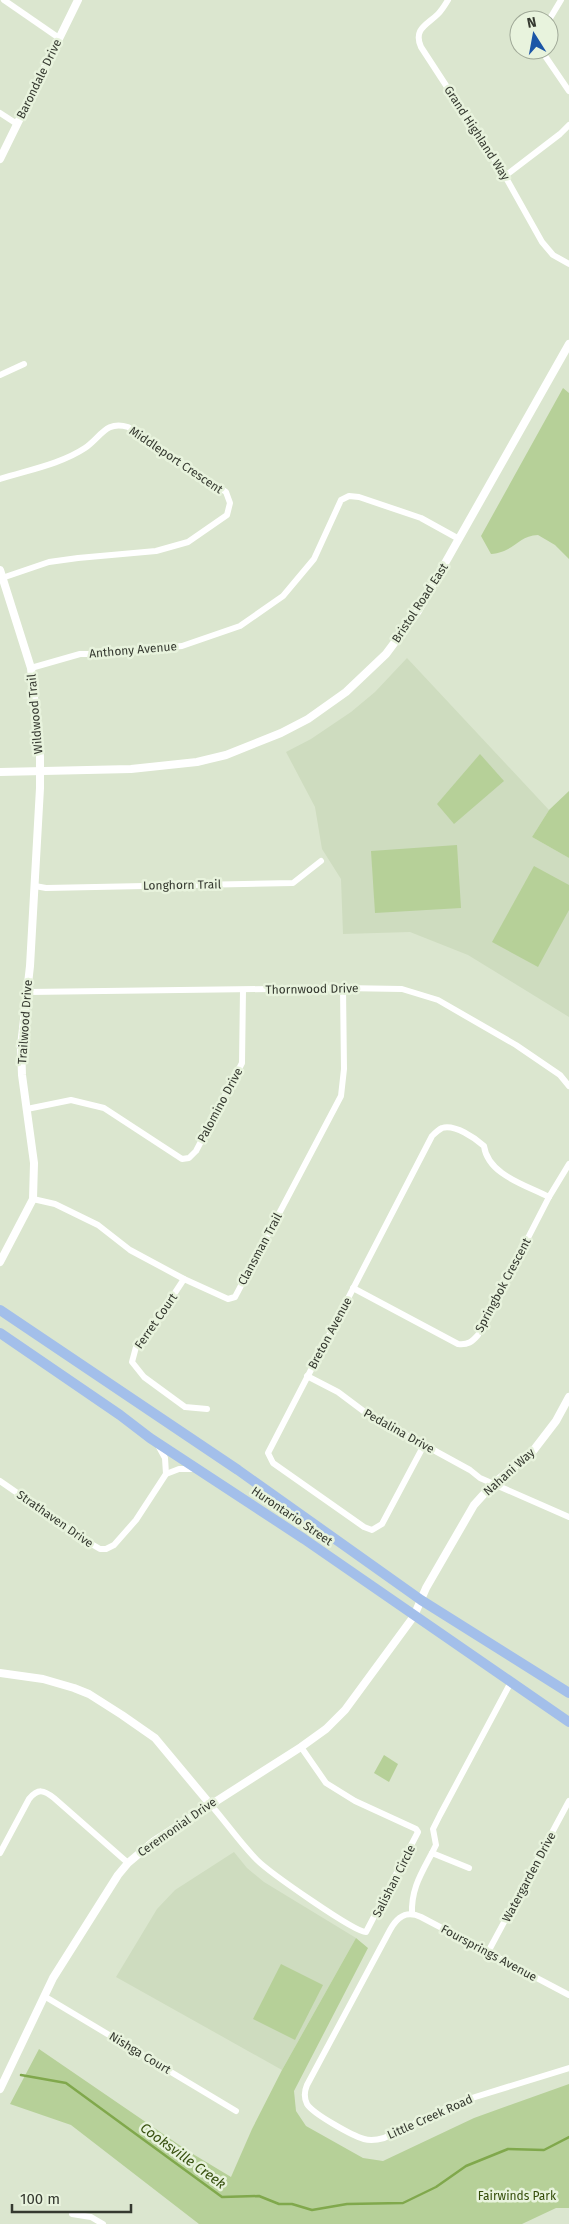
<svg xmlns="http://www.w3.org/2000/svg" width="569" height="2224" font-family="'Fira Sans',sans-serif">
<rect width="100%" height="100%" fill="#dbe6cf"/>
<!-- built -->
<g fill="#cedcbf">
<path d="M407,658L549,810L532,837L569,858V1017L468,955L410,932L343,934L341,879L322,849L315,807L286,752L311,739L351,712L375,692Z"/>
<path d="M234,1852L247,1868L264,1882L356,1938L282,2070L116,1977L157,1909L175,1890Z"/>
</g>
<!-- green -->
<g fill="#b6d098">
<path d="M563,388L569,393V559L555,545L538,535C517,536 515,552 491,554L481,536Z"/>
<path d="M480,754L504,781L454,824L437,804Z"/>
<path d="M569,791V858L532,837L549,810Z"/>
<path d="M457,845L461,908L375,913L371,851Z"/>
<path d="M534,866L569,885V910L538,967L492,942Z"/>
<path d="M384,1755L398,1764L389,1782L374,1773Z"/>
<path d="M356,1938L368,1948L294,2091L296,2111L306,2126L363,2158L383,2161L474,2118L569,2084V2208H556L522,2224H199L71,2125L10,2104L39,2049L188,2151L231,2177L252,2129L282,2070Z"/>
<path d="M281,1964L323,1985L295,2040L253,2019Z"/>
</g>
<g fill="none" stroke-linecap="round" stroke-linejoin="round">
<!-- stream -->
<path stroke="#80a84c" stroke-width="2.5" d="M21,2075L66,2083L222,2197L259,2196L279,2204H292L312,2210L347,2204L403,2203L436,2187L466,2166L508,2149L544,2150L569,2137"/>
<!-- minor -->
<g stroke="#fff" stroke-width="6">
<path d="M4,0L59,38"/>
<path d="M448,0C445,5 442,10 438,14C427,25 413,29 421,47L505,176L542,242L553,255L569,264"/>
<path d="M549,20L561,0"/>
<path d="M541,50L569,91"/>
<path d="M0,113L17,124"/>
<path d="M505,176L560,134L569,125"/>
<path d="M0,375L24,364"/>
<path d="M0,479C28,470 61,464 85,448C101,437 106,420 128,427L226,492L230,503L227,515L188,542L156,551L78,558L49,562L2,578"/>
<path d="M31,668L80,654H107L182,646L240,626L283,596L314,559L341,500L349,496L359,497L421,518L459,539"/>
<path d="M35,886L46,888L293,883L321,861"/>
<path d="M28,992L343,988L402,989L438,1000L516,1045L560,1075L569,1086"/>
<path d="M27,1109L71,1100L104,1108L182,1159L189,1158L196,1151L242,1063L243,990"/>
<path d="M33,1199L55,1204L98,1225L130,1250L184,1279L228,1299L235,1297L341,1096L344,1069L343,988"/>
<path d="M184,1279L161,1314L136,1347L132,1362L144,1377L185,1407L207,1409"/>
<path d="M353,1288L458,1344C468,1345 472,1342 478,1335L549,1197L569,1164"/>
<path d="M307,1376L338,1392L366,1413L470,1470L480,1478L569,1517"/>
<path d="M424,1445L382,1524L372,1530L364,1527L273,1463L268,1453L432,1136C435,1133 438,1130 442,1128C455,1124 475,1138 484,1146C488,1175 526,1185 549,1197"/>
<path d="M159,1447L165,1458L166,1474"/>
<path d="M0,1481L88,1542L100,1549H106L114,1545L136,1520L166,1474L179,1469H195"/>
<path d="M210,1804C226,1822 240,1843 257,1860C269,1872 354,1932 366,1932L418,1832L416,1829L355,1801L326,1783L301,1747"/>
<path d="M0,1853L29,1799C38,1788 44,1790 54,1798L128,1863"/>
<path d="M432,1853L436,1845L433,1829L440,1815L511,1682"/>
<path d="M412,1914C411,1889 421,1874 432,1853L469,1868"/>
<path d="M488,1952L569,1801"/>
<path d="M569,1995L421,1917C406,1910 397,1917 390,1930L307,2085C304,2092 304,2098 307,2104C313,2114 353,2136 364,2139C371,2141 377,2140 384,2138L459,2102L569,2068"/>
<path d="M44,1996L236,2111"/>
<path d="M72,2214L91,2217L103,2224"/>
</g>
<!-- tertiary -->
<g stroke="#fff" stroke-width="8">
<path d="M0,159L78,0"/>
<path d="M0,570L31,668L40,757V788L30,966L21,1046L22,1075L34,1163L33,1199L0,1262"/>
<path d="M0,772L131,769L197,762L226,755L281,733L308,719L346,692L386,654L418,611L569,344"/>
<path d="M0,1673L43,1679L74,1688L89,1694L122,1715L155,1738L210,1804"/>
<path d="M0,2089L53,1978L118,1875L128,1863L154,1841L301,1747L326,1729L345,1710L414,1616L426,1588L474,1505L493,1484L533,1451L556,1421L569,1397"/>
</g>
<!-- primary -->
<g stroke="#a3bfea" stroke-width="10">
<path d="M0,1310L238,1470L421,1600L569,1693"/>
<path d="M0,1333L120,1415L150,1438L304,1539L569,1722"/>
</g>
</g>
<g text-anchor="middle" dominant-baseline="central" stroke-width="5" stroke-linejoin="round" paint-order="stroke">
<!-- street labels -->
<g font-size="12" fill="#353930" stroke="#e8f3dd">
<text transform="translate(39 79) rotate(-64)">Barondale Drive</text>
<text transform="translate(477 133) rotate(57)">Grand Highland Way</text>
<text transform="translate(176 460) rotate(34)">Middleport Crescent</text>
<text transform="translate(420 603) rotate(-57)">Bristol Road East</text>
<text transform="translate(133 650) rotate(-5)">Anthony Avenue</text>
<text transform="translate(35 714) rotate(-95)">Wildwood Trail</text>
<text transform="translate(182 885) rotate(-1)">Longhorn Trail</text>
<text transform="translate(312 989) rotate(-1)">Thornwood Drive</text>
<text transform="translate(25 1022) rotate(-86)">Trailwood Drive</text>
<text transform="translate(220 1105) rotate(-62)">Palomino Drive</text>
<text transform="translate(260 1249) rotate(-62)">Clansman Trail</text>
<text transform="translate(503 1285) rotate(-62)">Springbok Crescent</text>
<text transform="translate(156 1321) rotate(-55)">Ferret Court</text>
<text transform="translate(330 1333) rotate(-62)">Breton Avenue</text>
<text transform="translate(399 1431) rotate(29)">Pedalina Drive</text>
<text transform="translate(509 1472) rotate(-42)">Nahani Way</text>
<text transform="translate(292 1516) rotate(34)">Hurontario Street</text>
<text transform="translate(55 1519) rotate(35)">Strathaven Drive</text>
<text transform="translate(177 1827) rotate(-35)">Ceremonial Drive</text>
<text transform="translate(529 1877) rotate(-62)">Watergarden Drive</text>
<text transform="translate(394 1881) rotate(-63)">Salishan Circle</text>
<text transform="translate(489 1953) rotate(28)">Foursprings Avenue</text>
<text transform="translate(140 2053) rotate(31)">Nishga Court</text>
<text transform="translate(430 2117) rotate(-24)">Little Creek Road</text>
</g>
<!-- park labels -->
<g font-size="12" fill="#334c08" stroke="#e8f3dd">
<text x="517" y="2196">Fairwinds Park</text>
</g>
<!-- water labels -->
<g font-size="14" font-style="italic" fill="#385110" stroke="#e8f3dd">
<text transform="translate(183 2156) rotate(36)">Cooksville Creek</text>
</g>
</g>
<!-- north arrow -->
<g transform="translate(534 35) rotate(349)"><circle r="24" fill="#e8f3dd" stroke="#a0a998"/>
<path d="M0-4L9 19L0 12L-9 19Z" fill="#1c56a7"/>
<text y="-8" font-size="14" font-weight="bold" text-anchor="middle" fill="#353930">N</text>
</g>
<!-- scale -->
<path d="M12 2204v8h119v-8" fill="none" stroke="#353930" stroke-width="2.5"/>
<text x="20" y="2204" font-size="15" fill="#353930" stroke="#e8f3dd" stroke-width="4" paint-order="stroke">100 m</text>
</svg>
